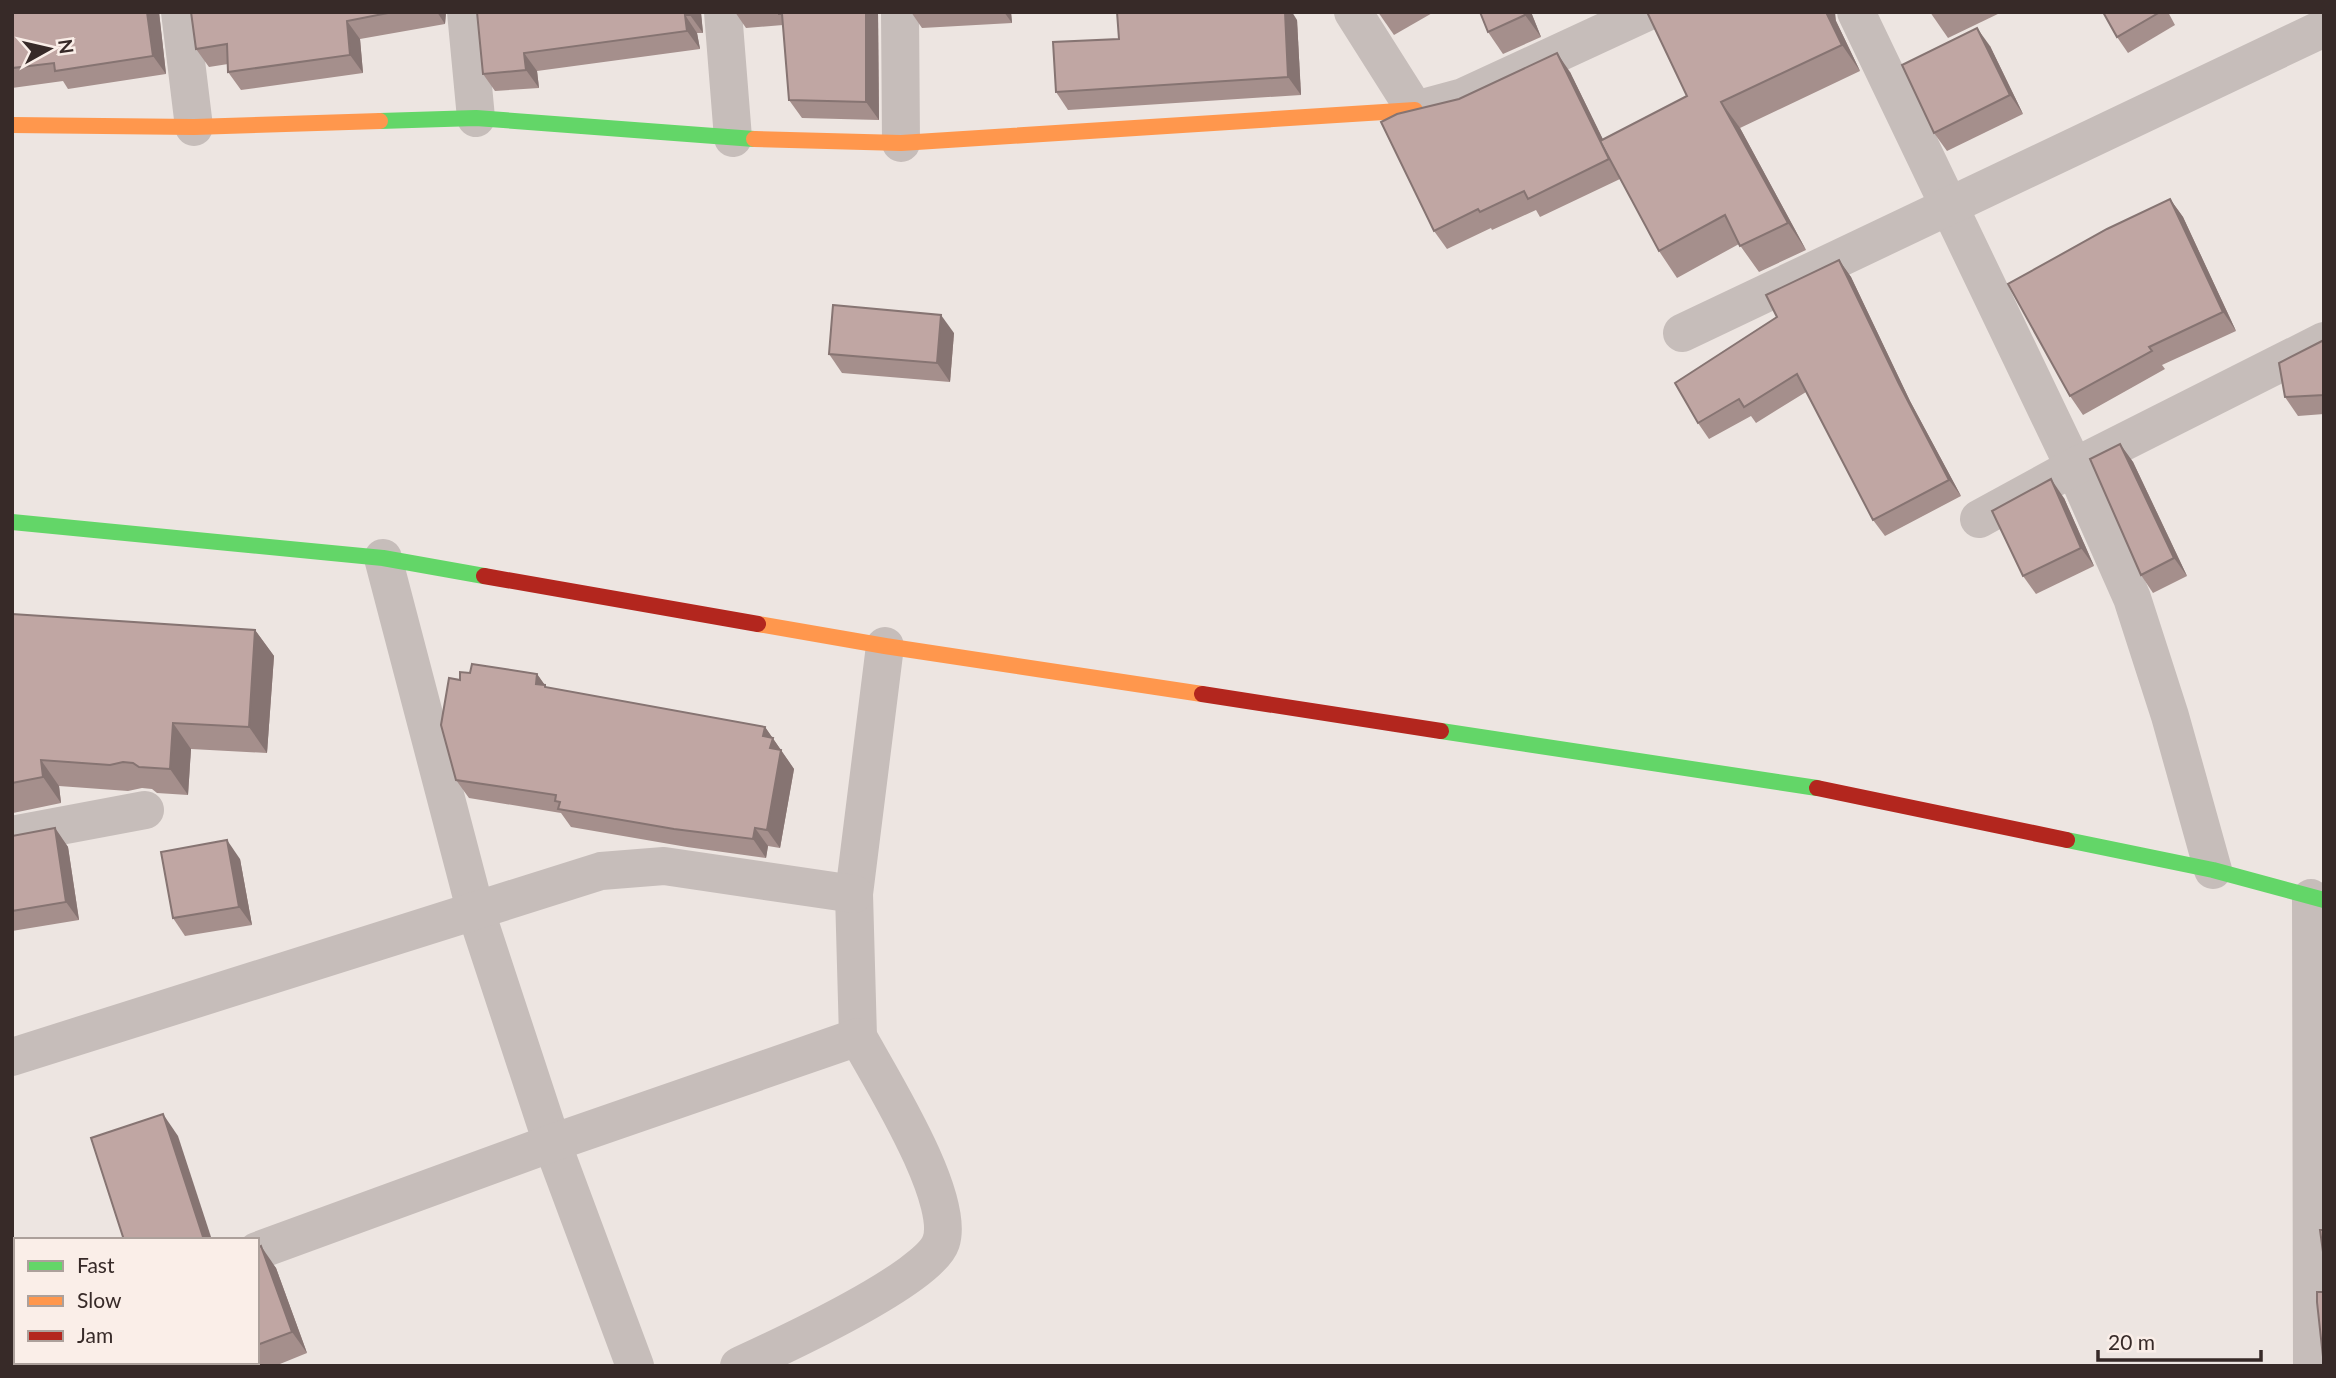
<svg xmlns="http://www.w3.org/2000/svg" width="2336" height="1378" font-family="Lato,sans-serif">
<rect width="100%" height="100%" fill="#ede5e1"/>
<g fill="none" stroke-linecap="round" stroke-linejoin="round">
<!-- street -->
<g stroke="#c6bdba" stroke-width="38">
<path d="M180,12L194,127"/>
<path d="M466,12L476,118"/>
<path d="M723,12L733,138"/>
<path d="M900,12L901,143"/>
<path d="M1353,12L1415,110L1463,97L1647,12"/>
<path d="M1856,12L2074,467L2132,598L2170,716L2213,870"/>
<path d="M1682,333L2324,28"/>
<path d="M1979,519L2074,467L2324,341"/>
<path d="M383,558L475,909L552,1143L635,1366"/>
<path d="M12,835L145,810"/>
<path d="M2311,898L2312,1366"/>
<path d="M858,1037L854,894L885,646"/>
<path d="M12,1057L601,871L664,866L854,894"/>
<path d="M257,1251L552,1143L858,1037C881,1079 956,1198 941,1242C929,1279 778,1348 739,1366"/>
<path d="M12,1341L16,1340"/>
</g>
<!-- fast -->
<g stroke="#63d668" stroke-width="16">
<path d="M380,121L476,118L754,139"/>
<path d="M12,522L383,558L484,576"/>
<path d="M1441,731L1817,788"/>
<path d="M2067,840L2213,870L2324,900"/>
</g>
<!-- slow -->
<g stroke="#ff974d" stroke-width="16">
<path d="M12,125L194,127L380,121"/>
<path d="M754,139L901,143L1415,110"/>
<path d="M758,624L885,646L1202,694"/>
</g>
<!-- jam -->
<g stroke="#b3261e" stroke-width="16">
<path d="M484,576L758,624"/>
<path d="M1202,694L1441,731"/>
<path d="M1817,788L2067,840"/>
</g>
</g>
<!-- wall -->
<g fill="#a58f8c">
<path d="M12,12H159L166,74L68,89L63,81L12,88Z"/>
<path d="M191,12H446L445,24L360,39L363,73L241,90L228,72V64L209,67L196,49Z"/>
<path d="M477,12L701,14L703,33H697L700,49L537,71L539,88L495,91L483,74Z"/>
<path d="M735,12H878L879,120L802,118L789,100L783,25L746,28Z"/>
<path d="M911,12H1011L1012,23L922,28Z"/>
<path d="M1378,12H1434L1394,35Z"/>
<path d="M1531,12L1541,37L1503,54L1488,32Z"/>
<path d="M1930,12H2002L1948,38Z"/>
<path d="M2103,12H2168L2175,25L2128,53L2117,37Z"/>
<path d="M1297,20L1301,95L1068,110L1056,92L1119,39Z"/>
<path d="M1836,21L1860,71L1740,128L1806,250L1759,272L1739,244L1677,278L1659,251L1620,179L1540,217L1536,210L1492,230L1491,228L1447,249L1434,231L1570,72L1603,140Z"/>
<path d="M1990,46L2023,114L1947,151L1934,133Z"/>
<path d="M2170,199L2183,217L2236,331L2162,365L2165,369L2083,415L2070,396Z"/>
<path d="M1839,260L1851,277L1910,401L1961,496L1885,536L1873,520L1806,392L1756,423L1751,416L1709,439L1698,423L1777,317Z"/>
<path d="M954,333L950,382L842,373L829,354Z"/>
<path d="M2324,340V414L2298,416L2285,397Z"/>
<path d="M2120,444L2133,462L2187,576L2153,593L2141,575Z"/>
<path d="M2064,498L2094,566L2036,594L2023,576Z"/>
<path d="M12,614L255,630L274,656L267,753L191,749L188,795L157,793L152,789L142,788L128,791L59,786L61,803L13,813Z"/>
<path d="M470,673L537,674L547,688L765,727L794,769L780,848L768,846L766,858L687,847L571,827L561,813L469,798L456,780L460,680Z"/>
<path d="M55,828L68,847L79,920L12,931V836Z"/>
<path d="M240,859L252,925L185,936L173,918Z"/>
<path d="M257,1248L276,1268L307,1353L275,1366H136L135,1362H257Z"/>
</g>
<!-- shaded-wall -->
<g fill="#867472">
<path d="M147,12H159L166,74L153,56Z"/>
<path d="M437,12H446L445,24Z"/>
<path d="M690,12H701L703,33L690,15Z"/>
<path d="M866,12H878L879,120L866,102Z"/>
<path d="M1004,12H1011L1012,23Z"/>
<path d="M1285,12H1292L1297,20L1301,95L1288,77Z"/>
<path d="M1524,12H1531L1541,37L1525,15Z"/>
<path d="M1826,12H1835L1836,21L1860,71L1842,45Z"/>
<path d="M685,15L697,33L700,49L687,31Z"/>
<path d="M347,21L360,39L363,73L350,55Z"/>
<path d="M1977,28L1990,46L2023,114L2010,95Z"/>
<path d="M524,53L537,71L539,88L526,70Z"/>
<path d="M1557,53L1570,72L1622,178L1609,159Z"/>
<path d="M1721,102L1740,128L1806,250L1788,223Z"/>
<path d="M2170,199L2183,217L2236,331L2223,312Z"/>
<path d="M1839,260L1851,277L1910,401L1961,496L1949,480L1899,384Z"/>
<path d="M941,315L954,333L950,382L937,363Z"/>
<path d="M2120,444L2133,462L2187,576L2174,558Z"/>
<path d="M2051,479L2064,498L2094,566L2081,548Z"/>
<path d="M255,630L274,656L267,753L249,727Z"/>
<path d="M537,674L558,704L536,684Z"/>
<path d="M173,723L191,749L188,795L170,769Z"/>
<path d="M765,727L794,769L780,848L767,830L763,736Z"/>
<path d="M41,760L59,786L61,803L43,777Z"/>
<path d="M55,828L68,847L79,920L66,902Z"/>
<path d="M755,828L768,846L766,858L753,839Z"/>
<path d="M227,840L240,859L252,925L239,907Z"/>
<path d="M163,1114L178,1136L212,1240H204Z"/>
<path d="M261,1246L276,1268L307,1353L292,1332Z"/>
</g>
<!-- building -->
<g fill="#c0a6a3" stroke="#867472" stroke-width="2">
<path d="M12,12H147L153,56L55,71L54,63L12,68Z"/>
<path d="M191,12H393L347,21L350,55L228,72L227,44L196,49Z"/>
<path d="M477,12H690V15H685L687,31L524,53L526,70L483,74Z"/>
<path d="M779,12H866V102L789,100L782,14H779Z"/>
<path d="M1117,12H1285L1288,77L1056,92L1053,42L1119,39Z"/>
<path d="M1480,12H1524L1525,15L1488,32Z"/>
<path d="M1647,12H1826L1842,45L1721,102L1788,223L1740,246L1725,215L1659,251L1600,141L1687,96Z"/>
<path d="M2103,12H2160L2117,37Z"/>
<path d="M1977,28L2010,95L1934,133L1902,65Z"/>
<path d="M1557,53L1609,159L1528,199L1524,191L1480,212L1478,209L1434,231L1381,122L1397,114L1459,99Z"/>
<path d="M2170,199L2223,312L2149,347L2152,351L2070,396L2008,284L2107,229Z"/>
<path d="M1839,260L1899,384L1949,480L1873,520L1797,374L1744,407L1739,399L1698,423L1675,383L1777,317L1766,295Z"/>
<path d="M833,305L941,315L937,363L829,354Z"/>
<path d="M2324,340V395L2285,397L2279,363Z"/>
<path d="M2120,444L2174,558L2141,575L2090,459Z"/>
<path d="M2051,479L2081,548L2023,576L1992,511Z"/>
<path d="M12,614L255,630L249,727L173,723L170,769L139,767L133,763L123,762L110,765L41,760L43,777L12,783Z"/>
<path d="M472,664L537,674L536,684L545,685V687L765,727L763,736L773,738L770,748L781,750L767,830L755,828L753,839L674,829L558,809L560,802L555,801L556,795L456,780L441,725L449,678L460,680V672L470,673Z"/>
<path d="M55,828L66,902L12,911V836Z"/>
<path d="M227,840L239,907L173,918L161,852Z"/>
<path d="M163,1114L204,1240H124L91,1138Z"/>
<path d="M2320,1230H2324V1259Z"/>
<path d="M261,1246L292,1332L257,1345V1248Z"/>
<path d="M2317,1292H2324V1366L2317,1302Z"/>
<path d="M135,1362H211L201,1366H136Z"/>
</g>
<!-- border -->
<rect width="2336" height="1378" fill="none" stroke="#372a28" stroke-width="28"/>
<!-- legend -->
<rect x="14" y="1238" width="245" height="126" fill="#faeee8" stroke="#aca09b" stroke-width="2"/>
<rect x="28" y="1261" width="35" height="10" fill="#63d668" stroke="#aca09b" stroke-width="2"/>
<text x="77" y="1273" font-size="21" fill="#372a28">Fast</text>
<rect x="28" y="1296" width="35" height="10" fill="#ff974d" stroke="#aca09b" stroke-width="2"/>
<text x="77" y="1308" font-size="21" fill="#372a28">Slow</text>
<rect x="28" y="1331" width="35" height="10" fill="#b3261e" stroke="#aca09b" stroke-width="2"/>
<text x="77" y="1343" font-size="21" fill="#372a28">Jam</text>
<!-- north arrow -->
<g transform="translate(49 49) rotate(82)" stroke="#faeee8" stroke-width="5" paint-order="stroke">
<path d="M0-5L12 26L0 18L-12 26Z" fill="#372a28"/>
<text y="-10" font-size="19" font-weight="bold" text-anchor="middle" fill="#372a28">N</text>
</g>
<!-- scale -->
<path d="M2098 1350v10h163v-10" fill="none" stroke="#372a28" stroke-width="3.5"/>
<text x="2108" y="1350" font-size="21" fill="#372a28" stroke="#faeee8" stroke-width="5" paint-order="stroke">20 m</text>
</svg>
